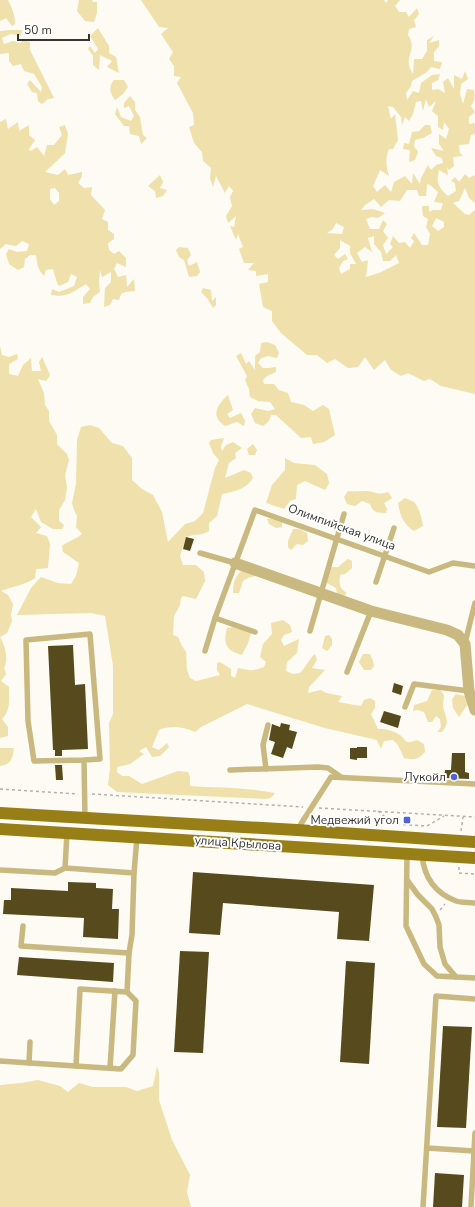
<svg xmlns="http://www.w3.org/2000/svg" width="475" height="1207" font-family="'Nunito Sans',sans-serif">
<rect width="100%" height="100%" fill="#fdfbf3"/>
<!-- green -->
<g fill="#f0e0ab" fill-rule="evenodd">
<path d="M0,0H8C12,8 15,15 15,24L12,26L6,18L0,21Z"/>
<path d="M79,0H92L93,2H97V13L94,22L85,21L77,11Z"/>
<path d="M141,0H384L386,3L388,0H400L395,6L399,12H406L409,17L417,8L419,14L414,20L416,27L409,29L408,35C419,51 401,57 413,74L414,59H422L427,51V40L434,36L429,43L439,40V46L434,52V61L442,62L440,69L431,67L427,72L412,81L411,86L406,93L407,100L413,91L419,93L421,83L432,75L440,74L438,80L432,83V90L438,89L445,93L443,82L448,78L454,89V75L462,79L465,71L468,79L461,84L460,94L463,104L467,89L474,90C475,97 475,100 471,106L475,112L469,117V124L475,123V134L471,135L469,144L459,145L460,153L463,156L453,157L454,166L449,170L447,167L448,175L439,170C436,183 438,187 448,196L456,191L455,183L451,181L455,177L459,182L465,174L469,178L475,175V203L469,198L465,188L459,201L453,203L465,214L469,215L475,210V394L441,386L430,379L424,381L408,373L401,376L391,370L385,360L374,370L365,357L358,367L348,368L335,359L327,363L317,355H307L281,333L272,321V311L263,307L259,284L268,282V274L256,276V271L248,270L254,263H244L239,249L243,247L238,234L236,240L230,226L234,227L236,216L228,223L226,216L232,206L230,197L233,191L229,186L225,193L216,176L213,187L210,178L211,168L203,161L202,152L194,143L189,127L194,125L193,113L177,83L181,77L174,76V66L169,59L173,52L161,34L168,28L159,27ZM426,99L429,107L436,101L432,111L438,116V127L443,130L444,122L449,129L446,139L439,134V144L444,151L431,148L436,156L442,158L443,163L436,165L431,170L428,165L421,178L420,184L413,173L412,184L405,176L394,182L391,192L385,185L377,192L373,186L380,170L389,176C386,166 385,159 389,149H393L398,140L395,114L391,119L388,106L393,107L401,117L402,125L405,117L409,121L413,114L416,102L421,101L423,111ZM427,184L430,185L438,192L434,202L443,203L441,210H433L429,212V206H422L423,216L428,219L426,227L430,234L428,245H422L414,233L411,238L414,241L410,248L405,242L399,243L393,236L390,244L393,247L386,254L383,245L388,238L383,231L387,224L383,220L379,229H370L366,219L372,217L378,218L385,213L373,209L361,210L365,205L374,199L381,207L389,200L400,201L407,190H417L419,196H426ZM436,218L444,222V227L438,231L432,226ZM336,223L344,227L342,234L327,233L333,229ZM374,236V244L381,252L383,261H390L396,255L399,263L379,273L366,277L368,260L362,262L357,253L365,247L372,252L368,238ZM340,240L350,246V253L356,264H350V269L341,274L339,268L343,261L348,259L345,254L338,259L334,255L340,248Z"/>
<path d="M98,28L109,46V53L116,57L119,73L107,67L112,61L100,55L99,70L93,65V56L88,49L90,46L95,53L98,49L90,36Z"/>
<path d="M10,30H22L21,35L10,34L2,38L4,44L13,41L20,43L24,40L30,42V50L54,98L48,99L42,104L38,101L37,93L32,92L27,84L30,80L41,92L42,87L34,74L24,71L21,64L13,66L9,61V53L0,54V31Z"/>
<path d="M114,80H124L128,87L123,94L115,100C110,93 108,87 114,80Z"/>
<path d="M130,96L135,102V110L140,117L143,135L147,138L141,144L139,136L130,134L129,126H124L115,114L117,107L121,117L131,121L134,116L129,106L124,108V103Z"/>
<path d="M6,119L8,129L18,122L19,131L29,125V135L35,140L29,149L31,151L37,147L44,156L47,145H54L62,135L59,127L65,125L68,134L65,153L45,172L58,175L65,169L68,175L82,172V176L78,183L84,188L92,187L91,195L105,210L102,219L108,222V230L114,234V239L108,243L109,250L114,254L119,251L126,258V267L117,263L114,269L118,277L126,275L127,287L134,279L135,291L125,292L121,294L119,300L113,299L110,305L104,307L105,288L111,282V272L102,277L100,270L99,282L100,292L93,297L90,303L83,304V297L90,289L86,284C73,292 67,298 51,295L52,289L59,292L74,286L77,277L71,274L68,282L59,286L56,280L53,269L46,270L44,276C38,270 37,264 36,255H30L25,259L24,267L18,270L9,264L6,254L9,249L17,252L27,251L29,244L22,241L16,246L6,244L0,249V122ZM55,188L59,193V201L54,205L50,199V189Z"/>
<path d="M425,125H430L432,133L423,138L415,140L414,146L418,152L415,160L409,162L410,150L403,149L404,143L409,144L412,132L419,131Z"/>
<path d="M160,175L163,182L160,188L167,190L163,196L156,198L155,191L148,186Z"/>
<path d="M179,247L188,248L191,255L187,260L189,266L197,262L200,272L197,276L189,277L184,260L179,257L176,250Z"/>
<path d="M203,288L211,290L212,301L216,297V305L213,308L207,298L201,292Z"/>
<path d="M267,342L275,345L279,353L277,358L268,356L261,358L258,363L263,368H269L276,367V372L267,376L263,380L264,384H274L279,390L288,393L291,402L304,405L313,411L323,405L329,409L335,435L324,442L313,444L311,437L301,438L276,415H271L269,421L263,426L255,423L251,414L255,408L268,411L275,409L270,402L258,401L250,397L249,389L245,380L247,376L236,356L241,353L246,364L249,361L255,370V356L260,352L261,343Z"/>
<path d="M0,346L2,355L9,357L17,354L18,359L9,364V374L18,376L23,365L31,358L32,371H41L39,362L42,357L50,375L46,381L38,379L44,393L45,405L49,411V421L57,435V444L67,454L69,460L65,475L67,487L65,500L59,510V521L64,525L62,529H53L41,522L36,509L31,517L41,527L36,533L47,536L50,544L48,568L36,569L35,578C23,586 13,586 1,591L8,595L13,604L11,615L12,621L7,633L0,637C5,646 9,659 4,668L6,674L1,681L9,687C9,699 11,710 2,719L8,727V736L0,738Z"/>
<path d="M228,395L233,410L227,414L230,418L241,413L245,421L244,426L237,422L225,426C210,416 217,405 228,395Z"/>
<path d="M90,425L99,428L112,443L123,446L132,458V480L142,489L153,495L162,512L168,542L185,524L195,521L203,513L215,468L219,460L213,453L209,443L211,440L224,438L221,446L222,451L226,445L233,442L242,448L235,453L236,458L229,463L225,478L244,470L251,473L253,478C245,490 235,491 222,494L217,516L209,523V531C201,536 194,534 186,537L180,556L183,565H196L204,572L205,581L196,599L183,596L181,598L180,605L174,616L173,635L178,637L182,646L186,652L187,670L190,678L196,681L220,675L217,670V663L220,662L231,669V676L235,678L238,668C251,670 250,672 264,667L266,662L260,657L263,644L272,634L271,623L283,620L290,625L292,632L284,635L281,640L284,646L299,639L297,653L287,662L286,671L293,674L300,673C306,667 309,659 315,654L317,660L312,668L325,670L309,687L308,693L321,690L326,693L342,696L338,702L361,706L364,700L370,698L375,701V708L371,714L378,729C383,728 396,732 400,735C408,741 403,745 417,740L424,744L425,752C418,760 413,760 404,758L398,745L393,740L384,741L381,749L377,740L325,728L247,704L201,727L195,732C183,727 171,725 159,730L152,747L159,750L167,743L169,747L160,756L152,757L146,747L139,751L144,754L130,764L117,767V772L122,776H129L142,784L178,771L188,772L190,777V786C218,788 247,787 275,793C272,798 269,799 264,799L117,792L108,785L110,768L109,723L113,714V666L105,616L91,613L17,615L31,588L41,577L58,583L71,584L76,576L79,563L63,552L62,546C68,541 75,540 82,534L76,527L77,516L74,510L72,503L76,484L77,440L81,427Z"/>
<path d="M253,444L257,450L255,455H249L247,449Z"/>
<path d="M285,458L294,463L315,465L327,474L329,483L325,490L305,481L297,485L296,499L290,501L284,509L266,503L272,485L285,470Z"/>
<path d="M348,491C354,492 359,491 365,491C376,491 376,496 388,492L392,498L384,503L387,509L386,513C376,513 373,512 370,504L362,501L355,506L347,504L344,497Z"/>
<path d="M405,498C407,499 411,500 414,502C419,507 422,519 423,526L414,531C403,524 400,515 398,503Z"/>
<path d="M272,518L282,522V527L276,528L269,524L267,519Z"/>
<path d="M293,529H299L307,533L308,541L303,545L297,544L291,550L288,547V541Z"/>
<path d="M348,559L352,561V568L345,574L340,575C339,584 339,588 347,593L344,596L337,594L336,588L327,583L328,574L331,567H338Z"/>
<path d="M244,568L255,572V576L248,578L243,581L239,593H233C233,582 235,576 244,568Z"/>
<path d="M234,627L251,633L248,643L242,655C226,651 223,644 227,628Z"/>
<path d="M329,635L332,639V645L327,651L322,648L325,636Z"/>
<path d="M363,654H370L373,661L374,666L371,670H364L359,662Z"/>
<path d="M432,690H440L444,695C444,698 443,703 443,706C445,717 451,722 442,732H437L441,727L440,719L436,716L432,722H428L424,712L417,710L413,711L414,705L427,701Z"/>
<path d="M456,694L465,696L468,704L459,717L453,708L452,699Z"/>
<path d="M0,748H14C12,759 12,764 0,766Z"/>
<path d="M157,1066L159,1073V1100L172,1140L190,1175L187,1192L191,1207H0V1085L21,1083L38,1080L60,1086L68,1092L79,1083L93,1087H126L137,1091L153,1086Z"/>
</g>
<!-- building -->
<g fill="#574a1c">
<path d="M186,537L194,539L190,551L183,549Z"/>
<path d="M73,645L75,685L85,684L88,749L62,750V756H55V750H53L48,646Z"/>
<path d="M394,683L403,686L401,695L392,692Z"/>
<path d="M384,711L401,716L398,728L380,722Z"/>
<path d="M281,723L290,725L289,730L297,732L292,749L287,747L283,758L271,754L275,742L269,740L272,724L280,727Z"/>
<path d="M357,747H367V758H357V760L350,759V748H357Z"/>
<path d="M452,753H465V772L469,773V779L444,778L445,770H451Z"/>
<path d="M55,765H62L63,780H56Z"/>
<path d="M193,872L374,885L369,941L337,939L339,912L223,903L220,935L189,933Z"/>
<path d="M68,882L96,883V888L113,889L112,909H119L118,939L83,937L84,918L3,914L4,900H11V888L68,891Z"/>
<path d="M180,951L209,952L203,1053L174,1052Z"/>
<path d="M19,957L114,963L113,982L17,975Z"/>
<path d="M346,961L375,963L369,1064L340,1062Z"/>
<path d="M443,1026L472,1027L466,1128L437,1127Z"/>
<path d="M435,1173L464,1175L462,1207H433Z"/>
</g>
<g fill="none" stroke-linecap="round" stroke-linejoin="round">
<!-- path -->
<g stroke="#b3b1ab" stroke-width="1.5" stroke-dasharray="3 3" stroke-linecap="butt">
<path d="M0,789L78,794"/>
<path d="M92,794L303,807"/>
<path d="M319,808L475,817"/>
<path d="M378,811L393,824L427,826L444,816"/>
<path d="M461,831L463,817"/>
<path d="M459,867V873L475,874"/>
<path d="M440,910L445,904"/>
</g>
<!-- service -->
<g stroke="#c9b87f" stroke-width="5.5">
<path d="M200,553L235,563"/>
<path d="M376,582L394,528"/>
<path d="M215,618L255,632"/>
<path d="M310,631L344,514"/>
<path d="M465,643L475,603"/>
<path d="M205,651L215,618L255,510L429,572L453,563L475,566"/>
<path d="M347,672L371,611"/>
<path d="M405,707L414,684L469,691"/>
<path d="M84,760L34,761L28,721L26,640L90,634L100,759L84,760L85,818"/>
<path d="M266,769L263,745L268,725"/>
<path d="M230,770L318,767L328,768L341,777"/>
<path d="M297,830L331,777L475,784"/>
<path d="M407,854L406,926L424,964L437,976L475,978"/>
<path d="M422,855C424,877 435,893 456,901C461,903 469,902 475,903"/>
<path d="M0,870L55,873L65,868L67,833"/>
<path d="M134,873L137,837"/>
<path d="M407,880L418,895L432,909L436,917L439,925L440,947L445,964L456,977"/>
<path d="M23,926L21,946L129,953"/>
<path d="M0,1061L121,1069L133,1055L136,1001L127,992L129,953L132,935L134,873L65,868"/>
<path d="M29,1063L30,1042"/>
<path d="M76,1066L80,989L127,992"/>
<path d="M110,1068L115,991"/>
<path d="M427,1148L474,1151"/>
<path d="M423,1207L436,996L475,999"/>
<path d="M471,1207L475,1133"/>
</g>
<!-- minor -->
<path stroke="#c9b87f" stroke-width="11" d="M235,563L371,611L447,630L458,635L465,644L469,691L475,710"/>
<!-- primary -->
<g stroke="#987e17" stroke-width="12">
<path d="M0,813L297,830L475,842"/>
<path d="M0,829L475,858"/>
</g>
</g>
<!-- markers -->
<g fill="#5161d7" stroke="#fff" stroke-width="1.5">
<circle cx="454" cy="777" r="4"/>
<rect x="403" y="816" width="8" height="8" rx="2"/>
</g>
<g text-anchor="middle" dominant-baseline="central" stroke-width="4" stroke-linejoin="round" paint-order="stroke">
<!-- street labels -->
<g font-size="12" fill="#353431" stroke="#fff">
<text transform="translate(342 527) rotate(20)">Олимпийская улица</text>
<text transform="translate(238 843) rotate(4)">улица Крылова</text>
</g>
<!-- poi labels -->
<g font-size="12" fill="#353431" stroke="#fff" text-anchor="end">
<text x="446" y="777">Лукойл</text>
<text x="399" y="820">Медвежий угол</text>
</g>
</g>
<!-- scale -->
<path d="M18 34v6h71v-6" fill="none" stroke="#353431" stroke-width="2"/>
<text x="24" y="34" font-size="12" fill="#353431" stroke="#ffffff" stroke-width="3" paint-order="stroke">50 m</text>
</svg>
